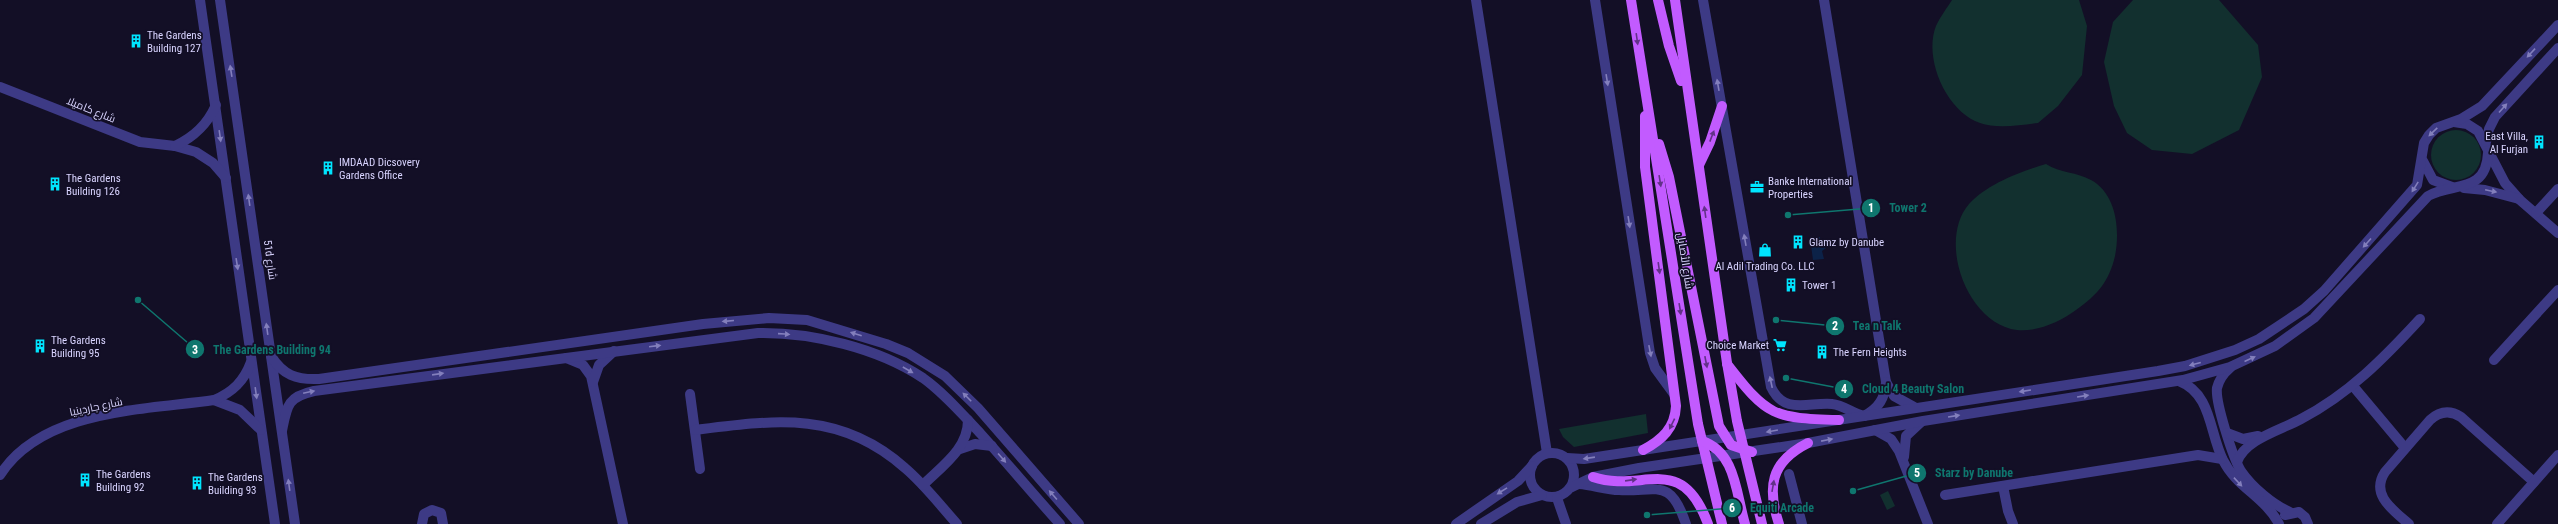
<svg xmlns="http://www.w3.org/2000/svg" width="2558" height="524" font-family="'Roboto Condensed',Cairo,sans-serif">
<rect width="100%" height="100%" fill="#130f26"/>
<!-- green -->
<g fill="#12302f">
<path d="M1952,0H2079L2087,26L2082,75L2058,106L2038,123C2021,125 1997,129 1980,123C1947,112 1923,59 1936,26C1940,17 1947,8 1952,0Z"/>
<path d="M2133,0H2219L2258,45L2262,77L2239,130L2192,154L2152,150L2127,133L2114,106L2104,62L2113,22Z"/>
<circle cx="2456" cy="155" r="25"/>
<path d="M2046,164C2060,173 2077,172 2091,180C2117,194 2120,231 2115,256C2109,282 2097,295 2076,310C2060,322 2037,332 2017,330C1967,324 1937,241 1969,204C1987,184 2022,171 2046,164Z"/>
<path d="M1646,414L1648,433L1574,447L1563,437L1559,429Z"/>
<path d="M1888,491L1895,506L1887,510L1880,495Z"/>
</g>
<!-- water -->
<path fill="#0c2248" d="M1820,237L1821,244L1826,248L1822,251L1824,259L1813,260L1810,238Z"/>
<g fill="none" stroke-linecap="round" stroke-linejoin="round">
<!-- minor -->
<g stroke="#3d3a85" stroke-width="10">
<path d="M200,0L275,524"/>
<path d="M220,0L295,524"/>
<path d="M1476,0L1547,453"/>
<path d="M1595,0L1650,353L1655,368L1674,394"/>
<path d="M1703,0L1771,387C1784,415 1808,402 1832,404C1844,405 1853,414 1864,416C1879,408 1885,398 1886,382L1824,0"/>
<path d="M0,87L140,142L175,146L196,152L213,163L226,178"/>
<path d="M2454,122L2467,124L2478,131L2505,183L2520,200L2558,233"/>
<path d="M2486,142L2489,129L2495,117L2558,48"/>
<path d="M175,146C194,137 207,125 216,105"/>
<path d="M2423,161L2433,180L2452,187"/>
<path d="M2464,188L2485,190L2519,199"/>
<path d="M2536,213L2558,189"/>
<path d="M271,356C283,375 296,380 319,379L703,324L769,318L807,320L886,344L908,353L945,376L978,408L1079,524"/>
<path d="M566,358L583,365L591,376L623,524"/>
<path d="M2494,360L2558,290"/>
<path d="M2230,368C2224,373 2219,380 2217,388C2215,402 2233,458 2241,471C2252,487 2273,505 2290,512"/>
<path d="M2179,381C2212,394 2209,432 2223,460C2236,487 2266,498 2279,524"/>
<path d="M593,382L599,365L614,351"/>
<path d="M1886,382L1894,396L1914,407"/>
<path d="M2353,386L2405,448"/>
<path d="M690,394L700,469"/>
<path d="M214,400L240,410L261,430"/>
<path d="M695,430C774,420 840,410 905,468C924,484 940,505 957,524"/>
<path d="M1875,430L1891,439L1899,451L1928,524"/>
<path d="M282,431C287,406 287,397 314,391L758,333C811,332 878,348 923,378C944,393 962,414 980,433C1007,463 1033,494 1060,524"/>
<path d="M2227,433L2243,439L2258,436"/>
<path d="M960,449L975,444L992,446"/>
<circle cx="1552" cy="475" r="22"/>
<path d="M1904,457L1906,436L1921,422"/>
<path d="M1567,458L1584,459L2158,371L2185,366L2235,350L2259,339L2304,309L2324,291L2417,185L2424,143L2429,135L2436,128L2461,119L2482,106L2558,25"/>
<path d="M2237,462C2245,439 2281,430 2301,419C2349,394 2384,358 2420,319"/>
<path d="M1789,474L1802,524"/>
<path d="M0,475C42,409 145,410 214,400C233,392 244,381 251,362"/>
<path d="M1579,484C1593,485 1606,490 1619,490C1658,492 1670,477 1686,524"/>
<path d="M923,485C942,466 968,449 968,420"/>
<path d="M2003,486L2008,511L2013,524"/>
<path d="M1572,487L1593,477L1639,468L1808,443L1923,421L2183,380L2230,367L2275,346L2314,318L2428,196C2453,182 2486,194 2488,153"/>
<path d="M1945,495L2198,455L2222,459"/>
<path d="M1557,498L1566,524"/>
<path d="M2285,515L2299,512L2305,517L2308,524"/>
<path d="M422,524L424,514L432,510L441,513L443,524"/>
<path d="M1456,524L1518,481L1532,466"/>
<path d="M1481,524L1517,502L1542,495"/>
<path d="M2409,524C2393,510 2370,495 2385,472L2430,420C2440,411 2450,410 2461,417L2534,482"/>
<path d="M2497,524L2558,455"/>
</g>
<!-- major -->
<g stroke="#c25bff" stroke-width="10">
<path d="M1631,0L1698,424L1722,524"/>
<path d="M1658,0L1669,46L1681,81"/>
<path d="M1675,0L1727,363L1737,421L1762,524"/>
<path d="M1659,144L1669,177L1719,426L1731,445L1752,452"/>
<path d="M1699,165L1710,142L1722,106"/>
<path d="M1727,364C1768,417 1773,418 1839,420"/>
<path d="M1702,441C1736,452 1736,494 1745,524"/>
<path d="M1643,450C1662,440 1675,428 1676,406L1645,167V116"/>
<path d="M1593,477C1642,494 1681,450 1708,524"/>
<path d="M1779,524C1767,488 1770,462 1808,443"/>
</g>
</g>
<!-- one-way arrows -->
<defs><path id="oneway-solid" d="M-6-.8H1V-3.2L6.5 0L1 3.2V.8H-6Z"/></defs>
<g fill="#623188">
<use href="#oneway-solid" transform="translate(1637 39) rotate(82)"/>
<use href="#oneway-solid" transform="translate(1712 136) rotate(-69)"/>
<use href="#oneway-solid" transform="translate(1660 181) rotate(81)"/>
<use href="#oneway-solid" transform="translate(1705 212) rotate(-98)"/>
<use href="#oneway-solid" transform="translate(1659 268) rotate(82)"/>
<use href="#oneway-solid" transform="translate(1680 309) rotate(81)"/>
<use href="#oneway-solid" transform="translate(1706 362) rotate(79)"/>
<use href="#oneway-solid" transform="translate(1672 424) rotate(116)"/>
<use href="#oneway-solid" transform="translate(1631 480) rotate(-8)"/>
<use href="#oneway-solid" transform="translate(1773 486) rotate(-80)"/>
</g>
<g fill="#837fbc">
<use href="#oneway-solid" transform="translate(2531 53) rotate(133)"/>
<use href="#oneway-solid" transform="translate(231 71) rotate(-99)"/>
<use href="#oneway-solid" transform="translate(1607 80) rotate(81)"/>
<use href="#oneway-solid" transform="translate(1718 85) rotate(-100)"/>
<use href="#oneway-solid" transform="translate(2503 108) rotate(-48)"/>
<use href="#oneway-solid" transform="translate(2433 132) rotate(136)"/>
<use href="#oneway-solid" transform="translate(220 136) rotate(82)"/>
<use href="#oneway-solid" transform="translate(2415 187) rotate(122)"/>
<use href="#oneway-solid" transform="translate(2491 191) rotate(12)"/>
<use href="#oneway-solid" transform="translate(249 200) rotate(-98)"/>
<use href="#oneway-solid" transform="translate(1629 222) rotate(81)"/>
<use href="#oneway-solid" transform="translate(1745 240) rotate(-100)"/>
<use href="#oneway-solid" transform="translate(2367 243) rotate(132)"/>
<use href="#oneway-solid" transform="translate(237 264) rotate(81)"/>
<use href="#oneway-solid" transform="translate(728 321) rotate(175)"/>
<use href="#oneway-solid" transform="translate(267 329) rotate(-98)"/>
<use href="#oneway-solid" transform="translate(784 334) rotate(4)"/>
<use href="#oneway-solid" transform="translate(856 334) rotate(-162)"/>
<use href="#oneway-solid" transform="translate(655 346) rotate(-7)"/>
<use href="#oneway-solid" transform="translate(1650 351) rotate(79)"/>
<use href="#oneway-solid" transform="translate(2250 359) rotate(-24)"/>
<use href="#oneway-solid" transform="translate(2195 364) rotate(165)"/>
<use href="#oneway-solid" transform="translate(908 370) rotate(30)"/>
<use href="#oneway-solid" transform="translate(438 374) rotate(-8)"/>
<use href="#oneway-solid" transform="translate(1771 382) rotate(-102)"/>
<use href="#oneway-solid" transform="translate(2025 391) rotate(171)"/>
<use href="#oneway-solid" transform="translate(309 392) rotate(-12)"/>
<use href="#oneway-solid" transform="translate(256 393) rotate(82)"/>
<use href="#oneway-solid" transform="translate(2083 396) rotate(-9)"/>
<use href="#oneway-solid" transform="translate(967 397) rotate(-135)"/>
<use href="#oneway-solid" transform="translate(1954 416) rotate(-9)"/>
<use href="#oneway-solid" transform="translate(1772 431) rotate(170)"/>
<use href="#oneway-solid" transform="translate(1827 440) rotate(-11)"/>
<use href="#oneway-solid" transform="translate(1002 458) rotate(49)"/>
<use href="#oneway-solid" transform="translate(1589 458) rotate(172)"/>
<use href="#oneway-solid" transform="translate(2238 482) rotate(47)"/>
<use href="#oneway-solid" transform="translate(289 485) rotate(-98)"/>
<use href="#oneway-solid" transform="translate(1502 491) rotate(148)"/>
<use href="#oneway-solid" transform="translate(1053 495) rotate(-131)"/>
</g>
<!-- icons -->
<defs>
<g id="building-bare" transform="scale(1.08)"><path d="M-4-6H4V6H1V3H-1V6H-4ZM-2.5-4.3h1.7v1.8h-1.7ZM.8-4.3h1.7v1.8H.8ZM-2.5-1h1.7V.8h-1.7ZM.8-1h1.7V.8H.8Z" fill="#00e5ff" stroke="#130f26" stroke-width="2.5" paint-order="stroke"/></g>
<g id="office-bare" transform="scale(1.08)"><path d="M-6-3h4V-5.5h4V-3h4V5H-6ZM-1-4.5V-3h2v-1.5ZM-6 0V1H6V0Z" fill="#00e5ff" stroke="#130f26" stroke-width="2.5" paint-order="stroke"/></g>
<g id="shop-bare" transform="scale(1.08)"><path d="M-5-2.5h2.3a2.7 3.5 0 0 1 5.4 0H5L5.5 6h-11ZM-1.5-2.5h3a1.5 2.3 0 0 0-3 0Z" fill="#00e5ff" stroke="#130f26" stroke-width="2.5" paint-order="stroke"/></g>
<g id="supermarket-bare" transform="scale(1.08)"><path d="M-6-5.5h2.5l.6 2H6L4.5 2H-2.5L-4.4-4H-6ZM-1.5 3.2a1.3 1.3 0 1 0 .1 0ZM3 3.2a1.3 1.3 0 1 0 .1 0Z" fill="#00e5ff" stroke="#130f26" stroke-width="2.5" paint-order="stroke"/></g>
</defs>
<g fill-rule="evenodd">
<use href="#building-bare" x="136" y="41"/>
<use href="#building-bare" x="2539" y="142"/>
<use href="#building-bare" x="328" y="168"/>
<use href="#building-bare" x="55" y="184"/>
<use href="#office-bare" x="1757" y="187"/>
<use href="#building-bare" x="1798" y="242"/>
<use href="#shop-bare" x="1765" y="250"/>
<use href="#building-bare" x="1791" y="285"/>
<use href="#supermarket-bare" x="1780" y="345"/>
<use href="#building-bare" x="40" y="346"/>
<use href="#building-bare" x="1822" y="352"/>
<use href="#building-bare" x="85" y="480"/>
<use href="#building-bare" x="197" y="483"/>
</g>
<g text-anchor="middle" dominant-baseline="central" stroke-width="3.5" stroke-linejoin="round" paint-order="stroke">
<!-- poi labels -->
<g font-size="11" fill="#d9d4ff" stroke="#130f26" text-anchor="start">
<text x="147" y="35">The Gardens<tspan x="147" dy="13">Building 127</tspan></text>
<text x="2528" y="136" text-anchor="end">East Villa,<tspan x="2528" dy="13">Al Furjan</tspan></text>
<text x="339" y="162">IMDAAD Dicsovery<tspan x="339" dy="13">Gardens Office</tspan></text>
<text x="66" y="178">The Gardens<tspan x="66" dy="13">Building 126</tspan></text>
<text x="1768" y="181">Banke International<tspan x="1768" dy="13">Properties</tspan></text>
<text x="1809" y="242">Glamz by Danube</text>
<text x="1765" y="266" text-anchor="middle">Al Adil Trading Co. LLC</text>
<text x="1802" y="285">Tower 1</text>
<text x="51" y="340">The Gardens<tspan x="51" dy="13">Building 95</tspan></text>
<text x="1769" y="345" text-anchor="end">Choice Market</text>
<text x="1833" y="352">The Fern Heights</text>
<text x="96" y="474">The Gardens<tspan x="96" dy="13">Building 92</tspan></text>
<text x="208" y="477">The Gardens<tspan x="208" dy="13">Building 93</tspan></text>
</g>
<!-- street labels -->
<g font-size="11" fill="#d9d4ff" stroke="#130f26">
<text transform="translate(91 110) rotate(22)">شارع كاميلا</text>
<text transform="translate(270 260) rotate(82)">51d شارع</text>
<text transform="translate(1685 261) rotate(81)">شارع الأصايل</text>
<text transform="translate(96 407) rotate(-12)">شارع جاردينيا</text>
</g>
</g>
<!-- callouts -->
<path fill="none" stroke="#0f766e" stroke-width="1.5" d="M1788 215L1871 208M1776 320L1835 326M138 300L195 349M1786 378L1844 389M1853 491L1917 473M1647 515L1732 508"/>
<g fill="#0f766e" stroke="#130f26" stroke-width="1.5">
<circle cx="1788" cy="215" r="4"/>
<circle cx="1776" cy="320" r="4"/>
<circle cx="138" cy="300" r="4"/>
<circle cx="1786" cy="378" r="4"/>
<circle cx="1853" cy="491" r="4"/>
<circle cx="1647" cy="515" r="4"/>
<circle cx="1871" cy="208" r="10"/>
<circle cx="1835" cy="326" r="10"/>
<circle cx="195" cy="349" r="10"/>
<circle cx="1844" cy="389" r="10"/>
<circle cx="1917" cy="473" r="10"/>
<circle cx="1732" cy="508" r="10"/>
</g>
<g font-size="12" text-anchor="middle" font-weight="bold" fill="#fff">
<text x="1871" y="212">1</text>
<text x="1835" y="330">2</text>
<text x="195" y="354">3</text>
<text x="1844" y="393">4</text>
<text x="1917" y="477">5</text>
<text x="1732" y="512">6</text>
</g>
<g font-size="12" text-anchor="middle" font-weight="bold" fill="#0f766e" stroke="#130f26" stroke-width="3.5" stroke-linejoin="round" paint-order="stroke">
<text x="1908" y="212">Tower 2</text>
<text x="1877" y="330">Tea n Talk</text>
<text x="272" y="354">The Gardens Building 94</text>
<text x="1913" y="393">Cloud 4 Beauty Salon</text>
<text x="1974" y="477">Starz by Danube</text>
<text x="1782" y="512">Equiti Arcade</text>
</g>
</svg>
